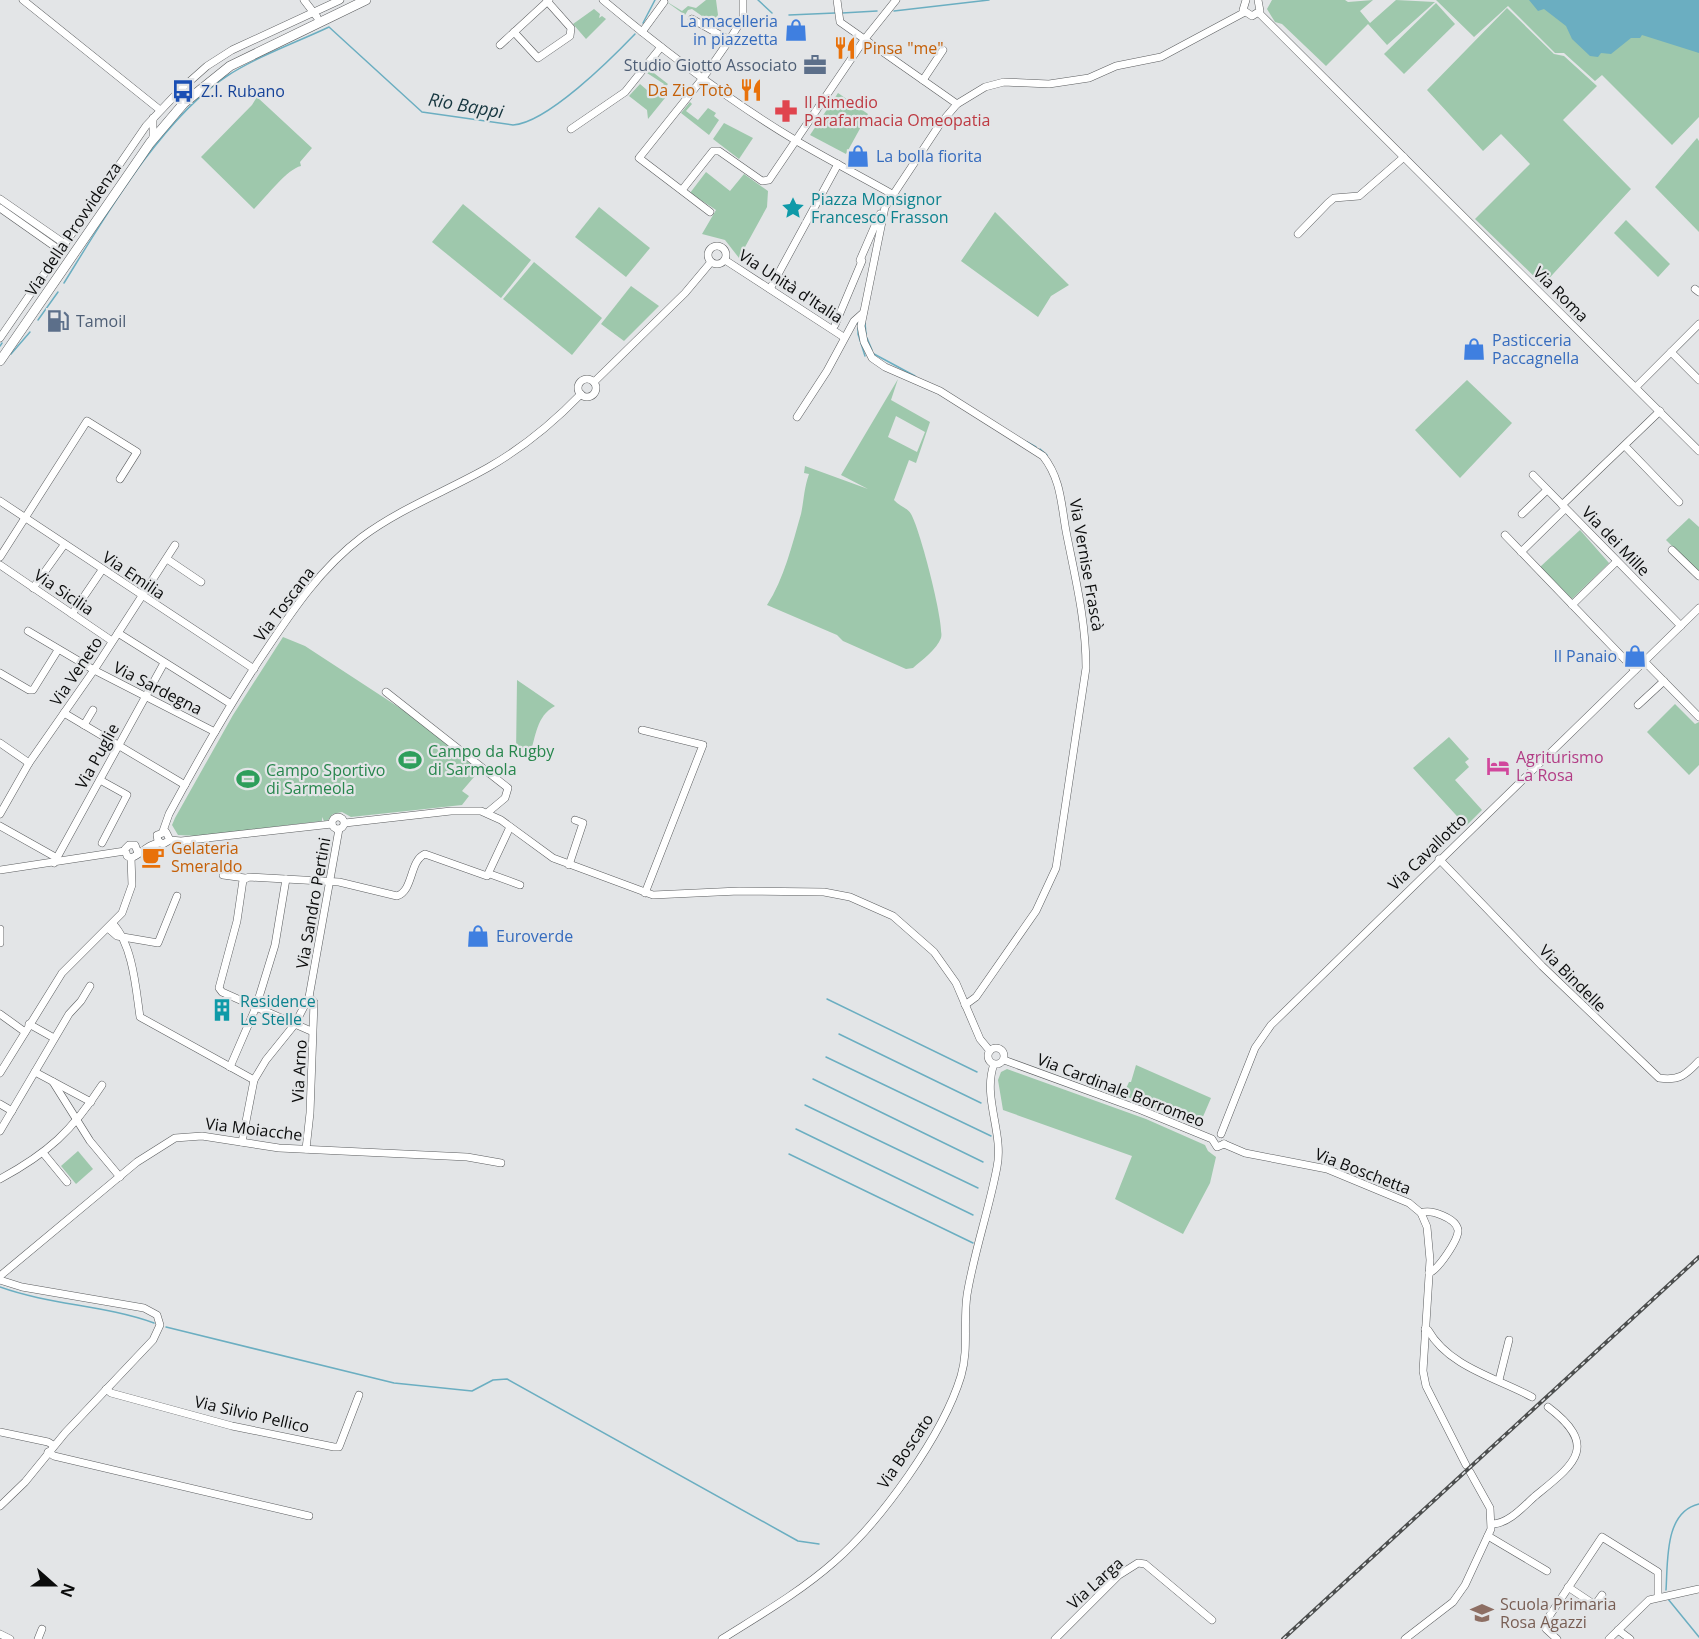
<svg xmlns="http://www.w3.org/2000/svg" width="1699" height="1639" font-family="'Open Sans',sans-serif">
<rect width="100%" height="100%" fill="#e3e5e7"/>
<!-- green -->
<g fill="#9ec8ac" fill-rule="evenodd">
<path d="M664,0L682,11L688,6L696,8L706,0H716L718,15L712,23L692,9L688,10L685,15Z"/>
<path d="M1272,0H1345L1348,2L1373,0L1360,11L1370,23L1396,0L1435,2L1387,45L1368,24L1326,66L1282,24L1275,22L1267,9Z"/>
<path d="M1436,0H1699V117L1672,145L1602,75L1595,81L1564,53H1555L1508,6L1474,37Z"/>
<path d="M1436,3L1455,24L1404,74L1384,54Z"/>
<path d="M1507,8L1554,54L1564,56L1597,86L1563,120L1631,189L1543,285L1475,219L1530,164L1501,134L1483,151L1427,90Z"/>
<path d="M594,9L600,14L599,18L602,16L606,19L586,39L573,24Z"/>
<path d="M650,70L668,84L664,89L669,93L648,119L647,110L629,96L640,84L654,96L664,84L647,73Z"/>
<path d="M838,93L868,114L846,154L810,135Z"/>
<path d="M257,97L312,148L300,162L301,166C287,169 268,195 254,209L201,157L252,105Z"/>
<path d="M690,102L692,104L686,111L698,120L708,108L716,113L714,116L719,120L709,135L681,113Z"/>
<path d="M724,123L753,138L739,159L713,139Z"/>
<path d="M1697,138L1699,141V232L1655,187Z"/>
<path d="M706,172L730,191L744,174L768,191L767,207L739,258L725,240L702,234L716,210L690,193Z"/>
<path d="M463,204L531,260L501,298L432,242Z"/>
<path d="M599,207L650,248L626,277L575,237Z"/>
<path d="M995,212L1069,285L1051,296L1038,317L961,261Z"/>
<path d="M1626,220L1670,264L1658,277L1614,233Z"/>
<path d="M534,262L602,318L572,355L503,299Z"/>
<path d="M631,286L659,306L624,341L601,324Z"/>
<path d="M898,379L891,400L930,422L916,463L909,460L894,500C899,506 908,508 911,514C920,529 945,625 941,638C937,649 922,660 913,668L906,669L843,641L837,635L767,605C784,579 792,545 801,514C804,500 804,488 809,474L804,473L805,466L868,489L841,475ZM896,416L925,432L917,452L888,437Z"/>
<path d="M1467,380L1512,423L1460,478L1415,430Z"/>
<path d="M1689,518L1699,527V573L1666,540Z"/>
<path d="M1580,530L1609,563L1572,599L1540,567Z"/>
<path d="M283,637L305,646L406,712L480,770L462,791L469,796L462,805L351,817L342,812L333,814L328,820L324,821L322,817V821L198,836L178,835L172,825L175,818L233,715Z"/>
<path d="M517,680L555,706C536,716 536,737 530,754H516Z"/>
<path d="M1675,704L1695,724L1699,722V765L1689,775L1647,732Z"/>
<path d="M1449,737L1469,759L1465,762L1469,767L1455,780L1482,810L1466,826L1413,768Z"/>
<path d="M1136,1065L1211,1098L1199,1126L1123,1095L1129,1082H1131Z"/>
<path d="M1007,1069L1146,1119L1205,1145L1208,1151L1216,1157L1210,1183L1183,1234L1115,1199L1132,1156L1003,1110L998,1080L1001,1072Z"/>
<path d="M78,1151L93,1169L76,1184L61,1166Z"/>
</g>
<!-- water -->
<path fill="#6baec1" d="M1529,0H1699V53L1642,35L1640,38H1631L1611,54L1601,53L1598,57L1590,56L1572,39L1566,26L1544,9L1538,11Z"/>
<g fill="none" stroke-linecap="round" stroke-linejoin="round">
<!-- stream -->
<g stroke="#6baec1" stroke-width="1.5">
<path d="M758,0L772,13"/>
<path d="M894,11L989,0"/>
<path d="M842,13L877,11"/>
<path d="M789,15L835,13"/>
<path d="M643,23L655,0"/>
<path d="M64,283C105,217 162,118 227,76C258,56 295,43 329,27L422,112L513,125C547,123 611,59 635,34"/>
<path d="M38,320L58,292"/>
<path d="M858,322V334L865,356"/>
<path d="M865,323L866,334"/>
<path d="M867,338L872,350"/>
<path d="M0,346L2,343"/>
<path d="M11,354L30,332"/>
<path d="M874,354L915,376"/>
<path d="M1027,442L1036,447"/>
<path d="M1040,449L1047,455"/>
<path d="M827,999L977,1072"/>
<path d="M839,1034L981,1103"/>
<path d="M826,1057L991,1136"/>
<path d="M813,1079L983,1162"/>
<path d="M805,1105L978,1188"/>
<path d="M796,1129L973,1215"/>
<path d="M789,1154L973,1243"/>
<path d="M0,1287C50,1305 104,1305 154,1323"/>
<path d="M166,1327L394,1383L472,1391L493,1380L507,1379L798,1541L819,1544"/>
<path d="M1666,1590C1668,1562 1664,1512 1699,1504"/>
<path d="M1668,1599L1699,1637"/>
</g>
<!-- minor casing -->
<g stroke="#5b5d5f" stroke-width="8">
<g id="minor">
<path d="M23,0L160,110"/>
<path d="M304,0L317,17"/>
<path d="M603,0C664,51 728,100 795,140C827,159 860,176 892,194"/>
<path d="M837,0L840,22L957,104"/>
<path d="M1246,0L1243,10L1252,16L1260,11L1258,0"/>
<path d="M1259,13L1699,451"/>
<path d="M692,19L729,40"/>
<path d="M514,32L538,58L570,36L571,28L547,1"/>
<path d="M642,32L664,2"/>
<path d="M500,45L549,0"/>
<path d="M923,80L943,50"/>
<path d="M153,118V138"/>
<path d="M571,129L625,92L661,47"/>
<path d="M682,190L713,151H719L762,181L769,180L864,40L896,0"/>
<path d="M0,199L65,244"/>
<path d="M0,208L61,251"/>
<path d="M710,212L639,158L703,78L728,42L743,18V0"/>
<path d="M1298,234L1328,203L1334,198L1359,196L1404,157"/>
<circle cx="717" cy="255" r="9"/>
<path d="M725,260L842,336"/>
<path d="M860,260L880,214"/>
<path d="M770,289L838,164"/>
<path d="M1695,289L1699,292"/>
<path d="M835,325L862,261"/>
<path d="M0,338L146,126L180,90L207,66L232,50L340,0"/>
<path d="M1671,352L1699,380"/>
<circle cx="587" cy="388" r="9"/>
<path d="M594,382L685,293L711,262"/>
<path d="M1636,387L1699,324"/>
<path d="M797,417L827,371L854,321L863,313"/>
<path d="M1625,446L1679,502"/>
<path d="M1533,475L1681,626"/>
<path d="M0,501L254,669"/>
<path d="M1562,505L1660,411"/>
<path d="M1522,514L1547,490"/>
<path d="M1505,535L1635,670"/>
<path d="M1672,550L1699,576"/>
<path d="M1521,552L1565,509"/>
<path d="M0,557L87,421L137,452L120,479"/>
<path d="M167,559L201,582"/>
<path d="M0,565L112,641"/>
<path d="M33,588L64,545"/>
<path d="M1572,605L1616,562"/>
<path d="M72,614L102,570"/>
<path d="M28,631L94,670L215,732"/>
<path d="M118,633L231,704"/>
<path d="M1644,661L1699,717"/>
<path d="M0,673L29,690H33L58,650"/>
<path d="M386,692L508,788L505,798L487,813"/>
<path d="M1638,705L1664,681"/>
<path d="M64,713L185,785"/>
<path d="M84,725L93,710"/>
<path d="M642,730L703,745L645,893"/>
<path d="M0,743L29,763"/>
<path d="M100,780L127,795L102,843"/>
<path d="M0,814L29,763L94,670L175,545"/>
<circle cx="338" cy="823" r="6"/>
<path d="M345,823L451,811H481L501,820L553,858L653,895L739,891L824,892L850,897L893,916L934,952L956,983L980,1039L990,1051"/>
<path d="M0,826L57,858"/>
<path d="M163,831L169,814C197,762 226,711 258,662C289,616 317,571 362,537C401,508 447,491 489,467C524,447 553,423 581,394"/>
<path d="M170,840L166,832L157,835L158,841L163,844L170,840L181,841L332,824"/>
<path d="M138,853L135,845H129L125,849L127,856L131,858C142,854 147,844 160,843"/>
<path d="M1439,859L1542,966L1659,1078C1679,1081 1686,1075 1699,1061"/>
<path d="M54,863L164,663"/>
<path d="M569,865L583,823L575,820"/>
<path d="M0,870L125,851"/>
<path d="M490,874L520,885"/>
<path d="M223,875L245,878"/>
<path d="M286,879L275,945L256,1007L311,1031"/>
<path d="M113,924C133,945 136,990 140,1017L254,1080"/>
<path d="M0,929V943"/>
<path d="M109,929L117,936L158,943L177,896"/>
<path d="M965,1005L976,997L1036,911L1056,868L1086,668C1086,620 1075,577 1066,531C1061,503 1061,479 1043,456L940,391L885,367L872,358L864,342L861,326L885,207L940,124L957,104L985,87L1004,82L1049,84L1089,78L1116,66L1161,57L1245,12"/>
<path d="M0,1014L25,1032"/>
<path d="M29,1024L54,1038"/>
<circle cx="996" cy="1056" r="8"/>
<path d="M1004,1060L1141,1110L1212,1139L1217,1147L1224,1144"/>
<path d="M230,1067L256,1007L222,992L219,988L237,921L243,880L249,877L339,882L397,896C414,890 409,861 425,854L487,876L510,827"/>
<path d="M35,1072L91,1102"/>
<path d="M0,1073L62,973L122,913L132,885L131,858"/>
<path d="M53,1082L90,1141L120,1177"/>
<path d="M0,1104L12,1111"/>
<path d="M0,1131L69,1014L81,1001L90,986"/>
<path d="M1221,1134L1255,1048L1271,1025L1699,608"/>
<path d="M242,1142L254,1080L266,1060L295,1024L309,997L339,829"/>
<path d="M1224,1144L1245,1153L1327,1169L1409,1203L1421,1213L1427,1227L1430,1260L1423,1371L1426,1386L1466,1465"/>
<path d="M306,1149L310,1113L314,1002L309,997"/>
<path d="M44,1154L67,1182"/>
<path d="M0,1179C48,1153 72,1131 102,1085"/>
<path d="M1421,1213C1431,1209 1456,1218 1458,1230C1459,1239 1438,1270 1429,1273"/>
<path d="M0,1276L137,1162L175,1138L202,1136L279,1148L467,1157L501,1163"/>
<path d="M0,1280L22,1287L144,1308L157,1315L160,1325L153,1340L65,1433L25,1482L0,1506"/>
<path d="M1425,1329L1428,1330C1449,1367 1497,1378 1532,1397"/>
<path d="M1499,1380L1509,1340"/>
<path d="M106,1389L111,1393L232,1426L334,1447H339L359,1395"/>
<path d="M0,1432L48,1442L53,1445"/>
<path d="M48,1452L54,1456L309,1516"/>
<path d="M1492,1524C1508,1524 1523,1507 1534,1497C1573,1465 1601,1447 1548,1407"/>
<path d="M1488,1536L1547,1571"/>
<path d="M1568,1587L1595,1605L1602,1595"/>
<path d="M1618,1630L1630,1639"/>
<path d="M0,1634L10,1639"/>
<path d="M38,1639L42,1629"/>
<path d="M722,1639C760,1615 800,1592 834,1562C881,1521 943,1435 961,1376C969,1349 963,1323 967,1295C974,1252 989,1210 997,1167C1004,1133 982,1097 994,1064"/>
<path d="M1055,1639L1119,1575L1138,1563L1145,1564L1212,1620"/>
<path d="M1405,1639L1453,1602L1465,1585L1491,1529L1490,1508L1470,1472"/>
<path d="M1557,1639L1546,1629V1621L1602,1537L1658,1572V1597"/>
<path d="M1609,1639L1649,1600L1699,1589"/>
</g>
</g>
<!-- major casing -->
<g stroke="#5b5d5f" stroke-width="10">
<path id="major" d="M0,361L150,143L184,103L230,66L366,0"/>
</g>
<!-- minor -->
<use href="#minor" stroke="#fff" stroke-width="7"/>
<!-- major -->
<use href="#major" stroke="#fff" stroke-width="9"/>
<!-- rail casing -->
<g stroke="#4c4e4e" stroke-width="4">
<path id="rail" d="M1283,1639L1699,1257"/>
</g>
<!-- rail -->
<use href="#rail" stroke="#e3e5e7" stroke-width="1.5" stroke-dasharray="4.5" stroke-linecap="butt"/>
</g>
<!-- icons -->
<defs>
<g id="shop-bare" transform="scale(1.8)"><path d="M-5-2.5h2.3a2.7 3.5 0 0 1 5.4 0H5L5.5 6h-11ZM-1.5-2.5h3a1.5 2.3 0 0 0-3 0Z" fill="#3f7fe0" stroke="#e3e5e7" stroke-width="2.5" paint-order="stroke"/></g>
<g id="restaurant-bare" transform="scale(1.8)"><path d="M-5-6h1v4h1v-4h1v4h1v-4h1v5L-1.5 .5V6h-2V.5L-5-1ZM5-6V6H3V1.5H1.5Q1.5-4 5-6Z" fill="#e8710a" stroke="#e3e5e7" stroke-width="2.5" paint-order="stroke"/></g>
<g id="office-bare" transform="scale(1.8)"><path d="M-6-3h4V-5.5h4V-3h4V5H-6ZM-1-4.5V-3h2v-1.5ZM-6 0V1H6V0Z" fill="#5c6f8a" stroke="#e3e5e7" stroke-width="2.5" paint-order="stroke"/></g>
<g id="bus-bare" transform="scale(1.8)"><path d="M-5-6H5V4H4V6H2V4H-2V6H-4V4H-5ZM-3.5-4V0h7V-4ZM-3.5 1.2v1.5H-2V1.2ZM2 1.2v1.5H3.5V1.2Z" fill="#1a4fb4" stroke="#e3e5e7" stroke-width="2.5" paint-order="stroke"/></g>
<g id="pharmacy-bare" transform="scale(1.8)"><path d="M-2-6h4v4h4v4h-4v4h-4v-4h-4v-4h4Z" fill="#e0444e" stroke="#e3e5e7" stroke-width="2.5" paint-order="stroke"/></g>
<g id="sight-bare" transform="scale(1.8)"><path d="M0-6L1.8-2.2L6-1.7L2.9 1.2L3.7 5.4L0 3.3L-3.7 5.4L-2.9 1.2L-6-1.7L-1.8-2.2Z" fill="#0f9aa8" stroke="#e3e5e7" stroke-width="2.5" paint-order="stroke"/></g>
<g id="fuel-bare" transform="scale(1.8)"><path d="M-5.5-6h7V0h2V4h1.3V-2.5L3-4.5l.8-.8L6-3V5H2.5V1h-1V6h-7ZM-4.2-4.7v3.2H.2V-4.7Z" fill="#5c6f8a" stroke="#e3e5e7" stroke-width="2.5" paint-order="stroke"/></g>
<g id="stadium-bare" transform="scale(1.8)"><path d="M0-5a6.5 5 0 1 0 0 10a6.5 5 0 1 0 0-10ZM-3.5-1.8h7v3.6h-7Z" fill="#2e9e5b" stroke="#e3e5e7" stroke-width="2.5" paint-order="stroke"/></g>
<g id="hotel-bare" transform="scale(1.8)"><path d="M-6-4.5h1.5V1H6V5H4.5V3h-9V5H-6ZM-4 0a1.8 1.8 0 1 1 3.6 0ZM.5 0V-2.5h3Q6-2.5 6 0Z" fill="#d1479c" stroke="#e3e5e7" stroke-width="2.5" paint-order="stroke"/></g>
<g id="cafe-bare" transform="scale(1.8)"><path d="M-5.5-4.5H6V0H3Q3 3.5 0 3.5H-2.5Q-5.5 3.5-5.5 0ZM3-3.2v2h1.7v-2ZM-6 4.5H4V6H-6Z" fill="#e8710a" stroke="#e3e5e7" stroke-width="2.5" paint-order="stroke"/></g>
<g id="building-bare" transform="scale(1.8)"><path d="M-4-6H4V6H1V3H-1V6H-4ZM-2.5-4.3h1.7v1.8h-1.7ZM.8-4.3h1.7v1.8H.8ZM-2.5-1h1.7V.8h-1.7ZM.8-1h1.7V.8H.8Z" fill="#0f9aa8" stroke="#e3e5e7" stroke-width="2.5" paint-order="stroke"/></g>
<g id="school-bare" transform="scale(1.8)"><path d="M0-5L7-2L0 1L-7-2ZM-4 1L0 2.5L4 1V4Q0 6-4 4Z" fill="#8d6e63" stroke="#e3e5e7" stroke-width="2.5" paint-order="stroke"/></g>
</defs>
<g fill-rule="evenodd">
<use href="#shop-bare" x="796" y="30"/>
<use href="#restaurant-bare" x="845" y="48"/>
<use href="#office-bare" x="815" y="65"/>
<use href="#restaurant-bare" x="751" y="90"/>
<use href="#bus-bare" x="183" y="91"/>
<use href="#pharmacy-bare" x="786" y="111"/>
<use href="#shop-bare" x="858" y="156"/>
<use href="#sight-bare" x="793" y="208"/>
<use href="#fuel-bare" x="58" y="321"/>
<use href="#shop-bare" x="1474" y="349"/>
<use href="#shop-bare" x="1635" y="656"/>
<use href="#stadium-bare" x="410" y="760"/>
<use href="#hotel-bare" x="1498" y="766"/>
<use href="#stadium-bare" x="248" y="779"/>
<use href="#cafe-bare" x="153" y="857"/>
<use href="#shop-bare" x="478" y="936"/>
<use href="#building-bare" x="222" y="1010"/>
<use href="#school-bare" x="1482" y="1613"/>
</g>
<g text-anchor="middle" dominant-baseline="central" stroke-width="4.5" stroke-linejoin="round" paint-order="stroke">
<!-- shop labels -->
<g font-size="16" fill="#366cbe" stroke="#e3e5e7" text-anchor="start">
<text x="778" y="21" text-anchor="end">La macelleria<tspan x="778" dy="18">in piazzetta</tspan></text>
<text x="876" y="156">La bolla fiorita</text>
<text x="1492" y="340">Pasticceria<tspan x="1492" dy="18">Paccagnella</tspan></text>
<text x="1617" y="656" text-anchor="end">Il Panaio</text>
<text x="496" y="936">Euroverde</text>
</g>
<!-- food labels -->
<g font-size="16" fill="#c56008" stroke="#e3e5e7" text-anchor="start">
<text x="863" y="48">Pinsa "me"</text>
<text x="733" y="90" text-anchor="end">Da Zio Totò</text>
<text x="171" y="848">Gelateria<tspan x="171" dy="18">Smeraldo</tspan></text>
</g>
<!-- service labels -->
<g font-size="16" fill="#4e5e75" stroke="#e3e5e7" text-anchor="end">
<text x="797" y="65">Studio Giotto Associato</text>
<text x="76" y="321" text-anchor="start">Tamoil</text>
</g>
<!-- transit labels -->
<g font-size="16" fill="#164399" stroke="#e3e5e7" text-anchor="start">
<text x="201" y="91">Z.I. Rubano</text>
</g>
<!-- health labels -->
<g font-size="16" fill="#be3a42" stroke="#e3e5e7" text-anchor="start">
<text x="804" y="102">Il Rimedio<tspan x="804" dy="18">Parafarmacia Omeopatia</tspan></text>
</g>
<!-- culture labels -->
<g font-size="16" fill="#0d838f" stroke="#e3e5e7" text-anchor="start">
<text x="811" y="199">Piazza Monsignor<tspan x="811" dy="18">Francesco Frasson</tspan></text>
<text x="240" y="1001">Residence<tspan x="240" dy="18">Le Stelle</tspan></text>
</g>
<!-- street labels -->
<g font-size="16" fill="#0b0c0c" stroke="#e3e5e7">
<text transform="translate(73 229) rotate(-56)">Via della Provvidenza</text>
<text transform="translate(791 286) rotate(33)">Via Unità d'Italia</text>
<text transform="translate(1561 294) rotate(45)">Via Roma</text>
<text transform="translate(1616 541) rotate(46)">Via dei Mille</text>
<text transform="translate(1087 565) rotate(80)">Via Vernise Frascà</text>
<text transform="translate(134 575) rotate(34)">Via Emilia</text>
<text transform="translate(64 592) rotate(34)">Via Sicilia</text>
<text transform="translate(284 604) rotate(-53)">Via Toscana</text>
<text transform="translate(76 671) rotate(-56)">Via Veneto</text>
<text transform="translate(158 688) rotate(27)">Via Sardegna</text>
<text transform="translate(97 756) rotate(-61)">Via Puglie</text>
<text transform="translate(1427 852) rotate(-44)">Via Cavallotto</text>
<text transform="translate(313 903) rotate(-80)">Via Sandro Pertini</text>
<text transform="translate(1573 978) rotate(45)">Via Bindelle</text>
<text transform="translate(299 1071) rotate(-87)">Via Arno</text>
<text transform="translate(1121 1090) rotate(21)">Via Cardinale Borromeo</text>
<text transform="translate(254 1129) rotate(7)">Via Moiacche</text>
<text transform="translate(1363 1171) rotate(21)">Via Boschetta</text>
<text transform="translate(252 1414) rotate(13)">Via Silvio Pellico</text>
<text transform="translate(905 1451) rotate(-56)">Via Boscato</text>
<text transform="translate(1095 1583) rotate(-42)">Via Larga</text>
</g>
<!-- leisure labels -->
<g font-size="16" fill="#27864d" stroke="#e3e5e7" text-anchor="start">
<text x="428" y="751">Campo da Rugby<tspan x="428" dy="18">di Sarmeola</tspan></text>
<text x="266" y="770">Campo Sportivo<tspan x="266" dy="18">di Sarmeola</tspan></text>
</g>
<!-- hotel labels -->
<g font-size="16" fill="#b23c85" stroke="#e3e5e7" text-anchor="start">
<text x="1516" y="757">Agriturismo<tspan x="1516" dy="18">La Rosa</tspan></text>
</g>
<!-- education labels -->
<g font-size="16" fill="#785e54" stroke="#e3e5e7" text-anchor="start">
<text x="1500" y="1604">Scuola Primaria<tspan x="1500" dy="18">Rosa Agazzi</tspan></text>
</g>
<!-- water labels -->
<g font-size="18" font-style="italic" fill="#16363f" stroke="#e3e5e7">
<text transform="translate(466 105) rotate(10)">Rio Bappi</text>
</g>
</g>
<!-- north arrow -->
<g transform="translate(54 1585) rotate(111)" stroke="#e3e5e7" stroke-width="4.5" paint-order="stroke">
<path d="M0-4.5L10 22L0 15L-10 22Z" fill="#0b0c0c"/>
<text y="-9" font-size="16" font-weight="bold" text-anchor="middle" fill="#0b0c0c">N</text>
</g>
</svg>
